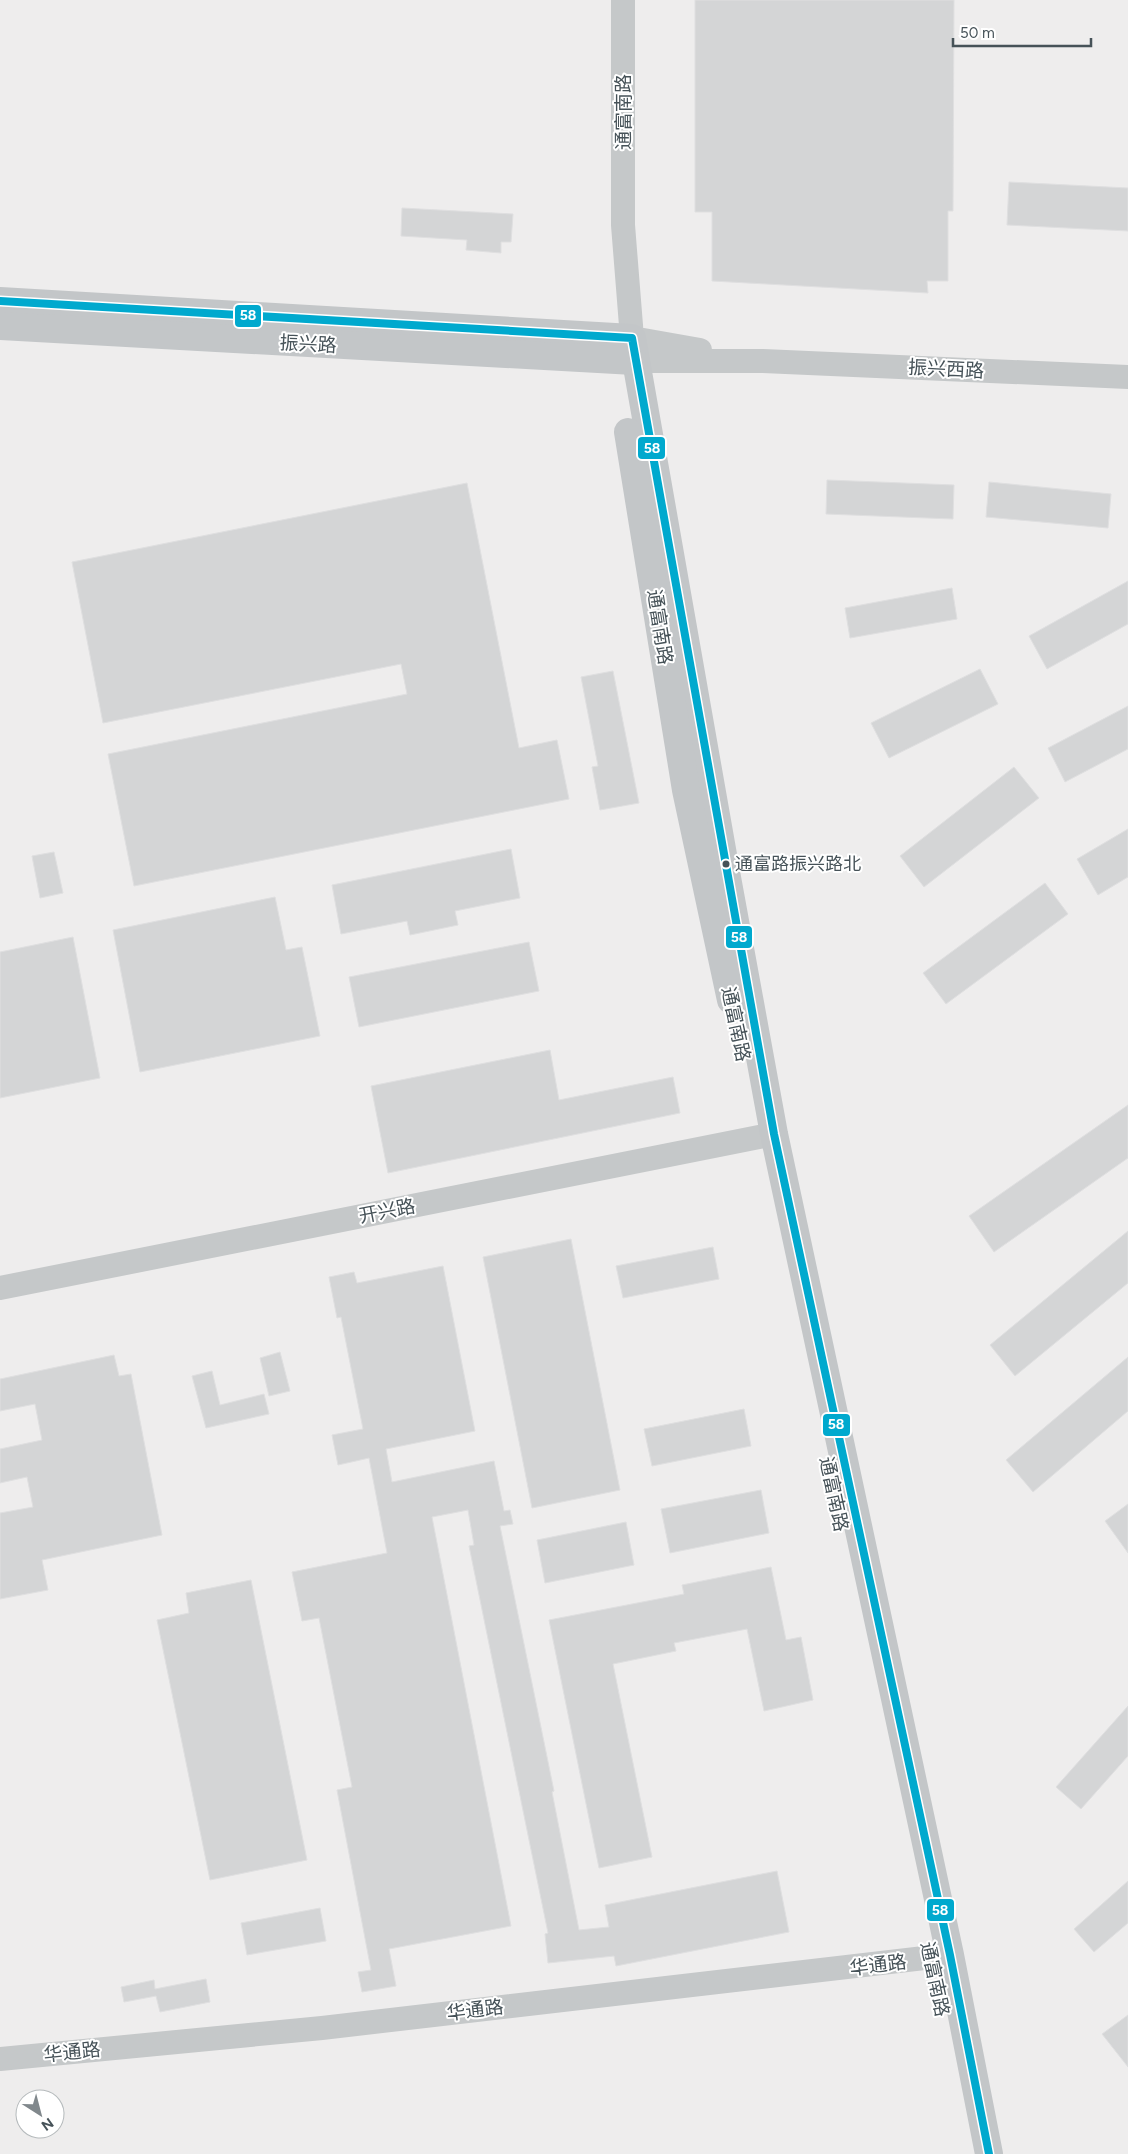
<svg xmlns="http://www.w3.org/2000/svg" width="1128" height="2154" font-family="Figtree,'Noto Sans SC',sans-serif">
<rect width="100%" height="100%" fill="#eeeded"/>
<!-- building -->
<g fill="#d4d5d6" stroke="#dfdfe0">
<path d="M695,0H954L953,211H948V281H927L928,293L712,281V212H695Z"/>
<path d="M1009,182L1128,188V231L1007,225Z"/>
<path d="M402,208L513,214L511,242H501V253L466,250L467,240L401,236Z"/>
<path d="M827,480L954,485L953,519L826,514Z"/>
<path d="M989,482L1111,494L1108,528L986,517Z"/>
<path d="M467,483L519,748L557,740L569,799L134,886L108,754L407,694L401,664L103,723L72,562Z"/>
<path d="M1128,581V624L1047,669L1029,636Z"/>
<path d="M952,588L957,619L850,638L845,608Z"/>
<path d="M980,669L998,704L889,758L871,723Z"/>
<path d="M613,671L639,803L600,810L592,767L598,766L581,677Z"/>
<path d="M1128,706V749L1065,782L1048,748Z"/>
<path d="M1014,767L1039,798L924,887L900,856Z"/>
<path d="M1128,829V877L1098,895L1077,859Z"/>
<path d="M511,849L520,898L455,911L458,925L410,935L407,921L341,934L332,885Z"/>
<path d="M54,852L63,893L40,898L32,856Z"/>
<path d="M1045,883L1068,914L946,1004L923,973Z"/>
<path d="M275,897L286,950L302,947L320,1036L140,1072L113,930Z"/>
<path d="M73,937L100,1078L0,1098V952Z"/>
<path d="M529,942L539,991L359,1027L349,977Z"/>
<path d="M550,1050L559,1100L673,1077L680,1113L388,1173L371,1086Z"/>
<path d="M1128,1105V1158L994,1252L969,1216Z"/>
<path d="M1128,1231V1283L1015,1376L990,1345Z"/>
<path d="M571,1239L620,1490L532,1508L483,1257Z"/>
<path d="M713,1247L719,1279L623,1298L616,1266Z"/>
<path d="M443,1266L475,1431L386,1449L392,1482L494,1461L504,1511L510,1510L513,1524L500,1526L554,1791L552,1792L579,1930L609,1927L605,1905L777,1871L789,1932L616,1966L614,1956L548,1963L545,1934L548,1933L469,1546L474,1545L468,1510L432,1517L511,1926L389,1949L396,1986L362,1992L358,1972L371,1970L337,1790L352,1787L319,1618L302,1621L292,1572L387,1553L369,1458L338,1465L332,1435L363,1429L341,1317L337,1318L329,1277L354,1272L357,1283Z"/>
<path d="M280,1352L290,1391L269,1396L260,1358Z"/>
<path d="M114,1355L119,1376L131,1374L162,1535L42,1560L48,1590L0,1599V1513L33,1507L27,1477L0,1483V1449L42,1440L35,1404L0,1411V1379Z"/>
<path d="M1128,1357V1411L1033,1492L1006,1460Z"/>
<path d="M212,1371L220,1405L264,1394L269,1414L206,1428L192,1376Z"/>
<path d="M744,1409L751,1446L652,1466L644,1429Z"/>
<path d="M761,1490L769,1533L670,1553L661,1509Z"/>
<path d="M1128,1504V1553L1105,1521Z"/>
<path d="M626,1522L634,1565L545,1583L537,1540Z"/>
<path d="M771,1567L786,1640L801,1637L813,1700L764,1711L747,1629L674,1643L676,1651L613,1664L652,1857L599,1868L549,1620L684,1594L682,1585Z"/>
<path d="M251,1580L307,1860L210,1880L157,1620L189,1613L186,1593Z"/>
<path d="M1128,1706V1756L1081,1809L1056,1787Z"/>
<path d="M1128,1881V1923L1094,1952L1074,1929Z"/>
<path d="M320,1908L326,1941L247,1955L241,1923Z"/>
<path d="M206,1979L210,2002L160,2012L156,1996L124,2002L121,1987L154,1980L155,1989Z"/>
<path d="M1128,2015V2067L1102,2034Z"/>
</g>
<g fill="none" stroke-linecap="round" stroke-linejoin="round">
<!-- minor -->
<g stroke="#c5c8c9" stroke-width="24">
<path d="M623,0V225L632,338L700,350"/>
<path d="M634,361H763L1128,377"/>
<path d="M0,1288L774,1134"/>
<path d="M0,2059L322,2028L950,1955"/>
</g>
<!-- major -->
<g stroke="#c3c6c8" stroke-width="28">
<path d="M0,301L632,338L726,872L774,1134L950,1955L989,2154"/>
<path d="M0,326L634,361"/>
<path d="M628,432L686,790L731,1000"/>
</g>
<!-- bus-1 casing -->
<g stroke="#fff" stroke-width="11">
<path id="bus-1" d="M0,301L632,338L774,1134L950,1955L989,2154"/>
</g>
<!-- bus-1 -->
<use href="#bus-1" stroke="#00a9ce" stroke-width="8"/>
</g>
<!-- markers -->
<circle fill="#465258" stroke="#fff" stroke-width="2" cx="726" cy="864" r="4.5"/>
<g text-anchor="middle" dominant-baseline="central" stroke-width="4" stroke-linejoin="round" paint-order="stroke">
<!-- bus labels -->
<g font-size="18" fill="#465258" stroke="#fff" text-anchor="start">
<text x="735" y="864">通富路振兴路北</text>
</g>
<!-- street labels -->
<g font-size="19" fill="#465258" stroke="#fff">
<text transform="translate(623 112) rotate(-90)">通富南路</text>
<text transform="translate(308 344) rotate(3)">振兴路</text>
<text transform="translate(946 369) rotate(3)">振兴西路</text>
<text transform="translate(660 627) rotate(81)">通富南路</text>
<text transform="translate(736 1024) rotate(78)">通富南路</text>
<text transform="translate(387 1211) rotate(-11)">开兴路</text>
<text transform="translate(834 1494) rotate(78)">通富南路</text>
<text transform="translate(878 1965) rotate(-7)">华通路</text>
<text transform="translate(935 1979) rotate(78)">通富南路</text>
<text transform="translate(475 2010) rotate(-7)">华通路</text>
<text transform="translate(72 2052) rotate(-6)">华通路</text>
</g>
</g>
<g stroke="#fff" stroke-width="2">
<rect x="234" y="304" width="28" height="24" rx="5" fill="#00a9ce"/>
<rect x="637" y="436" width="29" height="24" rx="5" fill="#00a9ce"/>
<rect x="725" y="925" width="28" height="24" rx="5" fill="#00a9ce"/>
<rect x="822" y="1413" width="29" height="24" rx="5" fill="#00a9ce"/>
<rect x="926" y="1898" width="29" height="24" rx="5" fill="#00a9ce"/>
</g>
<g font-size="14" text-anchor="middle" font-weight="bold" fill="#fff">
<text x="248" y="320">58</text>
<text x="652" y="453">58</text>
<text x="739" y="942">58</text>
<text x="836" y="1429">58</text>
<text x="940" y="1915">58</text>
</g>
<!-- north arrow -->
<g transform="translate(40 2114) rotate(144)"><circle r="24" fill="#ffffff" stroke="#b5babc"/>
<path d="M0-4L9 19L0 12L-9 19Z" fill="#81888c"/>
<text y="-8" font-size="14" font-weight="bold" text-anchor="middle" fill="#465258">N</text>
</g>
<!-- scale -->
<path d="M953 38v8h138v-8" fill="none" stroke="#465258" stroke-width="2.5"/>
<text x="960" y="38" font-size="15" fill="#465258" stroke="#ffffff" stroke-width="4" paint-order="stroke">50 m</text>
</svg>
